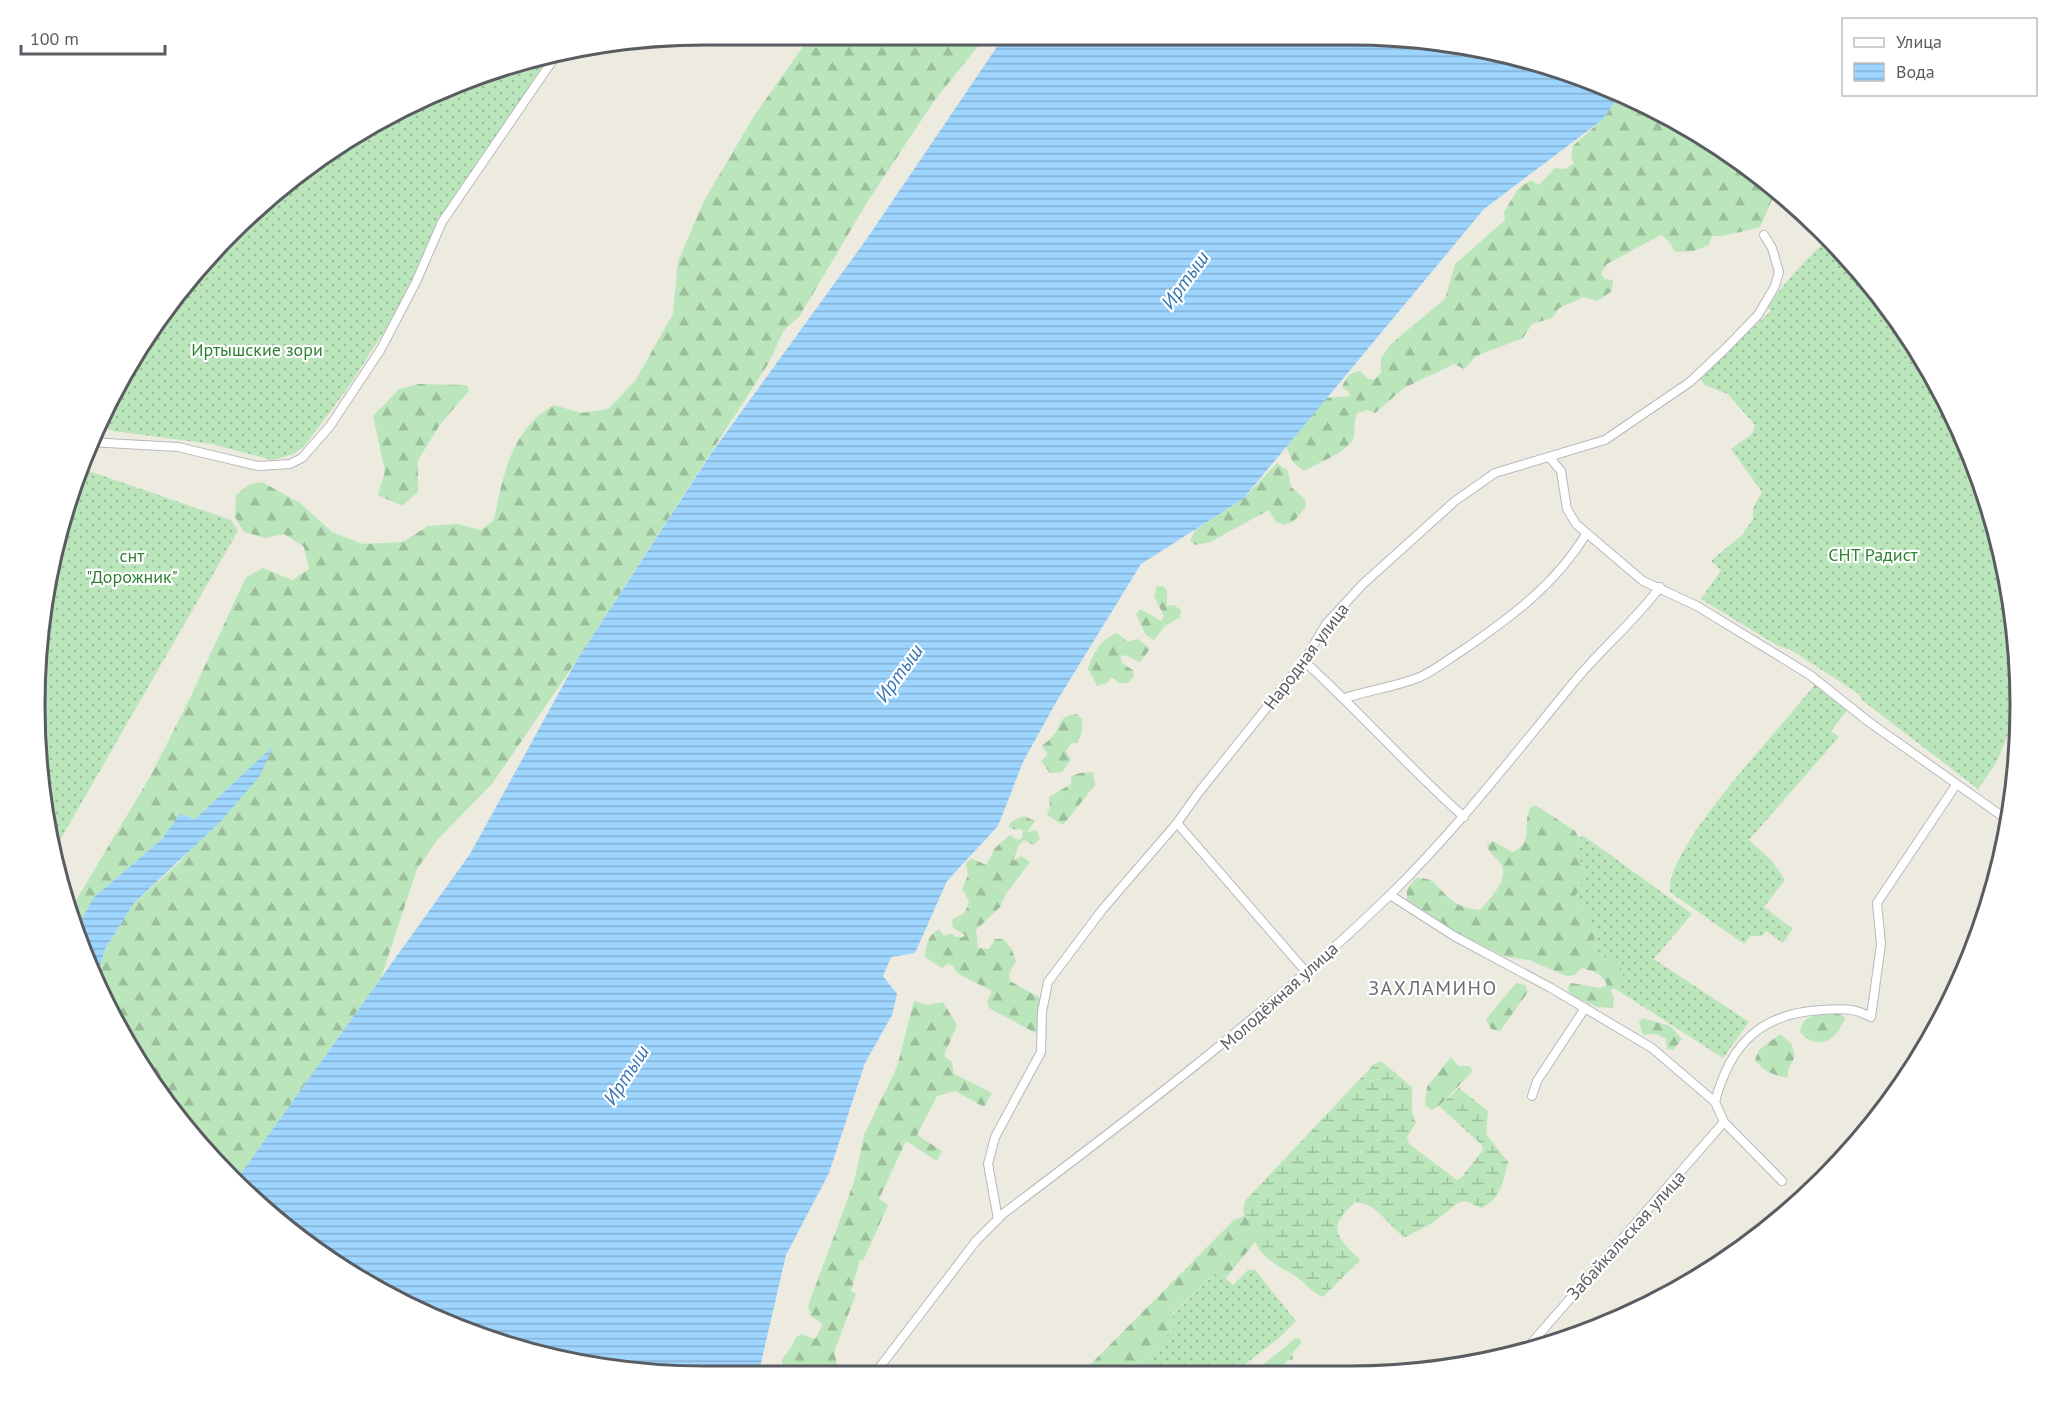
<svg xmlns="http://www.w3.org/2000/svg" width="2055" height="1411" font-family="'PT Sans',sans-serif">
<defs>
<pattern id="grass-dots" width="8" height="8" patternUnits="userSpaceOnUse" patternTransform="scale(1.5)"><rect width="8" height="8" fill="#bbe6bb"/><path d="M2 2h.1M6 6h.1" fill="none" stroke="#9bbe9b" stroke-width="1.8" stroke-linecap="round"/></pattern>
<pattern id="forest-firs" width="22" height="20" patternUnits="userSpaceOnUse" patternTransform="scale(1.5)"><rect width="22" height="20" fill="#bbe6bb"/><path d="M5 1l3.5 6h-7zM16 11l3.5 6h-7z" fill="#9bbe9b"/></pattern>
<pattern id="wetland-marsh" width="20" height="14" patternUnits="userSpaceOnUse" patternTransform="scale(1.5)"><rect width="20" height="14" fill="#bbe6bb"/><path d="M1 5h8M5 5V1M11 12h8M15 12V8" fill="none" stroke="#9bbe9b"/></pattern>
<pattern id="water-rules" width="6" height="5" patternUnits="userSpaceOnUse" patternTransform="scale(1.5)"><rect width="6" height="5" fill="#9ed5ff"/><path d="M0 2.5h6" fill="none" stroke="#84b0d2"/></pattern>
</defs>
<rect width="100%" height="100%" fill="#edeae0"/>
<!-- commercial -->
<path fill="#fff4d3" d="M1822,1163L1832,1170L1784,1215Z"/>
<!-- grass -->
<g fill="url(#grass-dots)">
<path d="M551,55L447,208L392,319L347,389L305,445L294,454L272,460L212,444L113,431L97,425L125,370L201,263L333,147L448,86L531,57Z"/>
<path d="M1829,238L1908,333L1970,449L2008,575L2015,649L2010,690L2011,728L1995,765L1978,789L1862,700L1859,694L1791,650L1778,646L1701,599L1721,570L1711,561L1742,535L1753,519V508L1762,492L1731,449L1752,434L1755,425L1728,394L1705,385L1700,378L1771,311L1767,307C1786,281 1806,259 1829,238Z"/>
<path d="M80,468L231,520L238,531L53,852L47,836L36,749L40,618Z"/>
<path d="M1815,684L1848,709L1831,731L1839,737L1749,840L1772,861L1785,880L1764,907L1793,929L1783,943L1766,931L1762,936H1750L1744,944L1670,892C1665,846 1785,725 1815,684Z"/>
<path d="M1584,836L1692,914L1654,959L1749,1022L1723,1058L1614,988L1623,978L1596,955L1594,930L1585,909L1573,898L1587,875L1577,855L1579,838Z"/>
<path d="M1248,1270H1255L1296,1321L1278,1339L1229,1376H1138L1145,1370L1140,1364L1176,1326L1172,1315L1218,1271L1233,1285Z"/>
</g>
<!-- forest -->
<g fill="url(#forest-firs)">
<path d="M811,35H987L934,101L868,201L799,317L784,330L768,364L577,660L492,784L438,839L417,869L381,978L234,1183L148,1079L104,1003L96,981L105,949L134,903L178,864L272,747L195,819L180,815L161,840L94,897L78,925L72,907L150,777L189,700L246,577L263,568L292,580L309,569L304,547L284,534L266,538L244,532L235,517L236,495L248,485L262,482L300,503L332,532L363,544L403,542L428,526L457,524L481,530L494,520C503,476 511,429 554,405L581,413L608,409L635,381L673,314L678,261L704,201L754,116Z"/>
<path d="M1620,95L1685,124L1775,193L1761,225L1758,228L1722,236H1712L1709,245L1694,251L1675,252L1670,242L1661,235L1607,264L1601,274L1605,279L1613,280L1612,291L1597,301L1584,297L1559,308L1552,318L1532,324L1523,338L1476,356L1464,369L1454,364L1404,388L1375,413L1367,410L1357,413C1354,422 1355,428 1354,436C1352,450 1316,464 1304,471L1293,462L1286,447L1326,398L1350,396L1349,392L1342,387C1346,378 1350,372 1360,371L1368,379H1375L1381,372V358L1392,343L1445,299L1455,264L1505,220L1504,212L1518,189L1531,180L1539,185L1555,168L1564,169L1574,164L1571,157L1573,146L1602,120Z"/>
<path d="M419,384L467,385L469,391L441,423L418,460V492L402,506L378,495L385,471L373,416L399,389Z"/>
<path d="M1277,463L1288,471L1291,487L1305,499L1306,507L1294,521L1285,525L1276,522L1269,510L1210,542L1196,545L1190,541L1195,530L1243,499Z"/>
<path d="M1157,586H1163L1167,591V606L1174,605L1181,610L1180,617L1165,626L1154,640L1146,635L1136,614L1140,609L1161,621L1164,616L1154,596Z"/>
<path d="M1117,633L1128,642L1138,639L1150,649L1140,662L1125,655L1120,657L1122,663L1133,670L1134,676L1128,683H1119L1112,677L1107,683L1097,686L1088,669C1093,653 1100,640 1117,633Z"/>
<path d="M1076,714L1082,719V732L1077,743H1071L1066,752L1071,759L1062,772L1050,773L1041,761L1048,754L1042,746C1046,742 1050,740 1053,736C1063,725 1056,717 1076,714Z"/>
<path d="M1093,772L1095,785L1063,825L1047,815L1050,806L1049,797L1071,784V776L1080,773Z"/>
<path d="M1532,806H1537L1575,831L1579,838L1577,855L1587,875L1574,898L1585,909L1594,930L1596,955L1617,960L1624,978L1611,991L1614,998L1613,1008L1597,1007L1570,995L1568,987L1571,983L1601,988L1607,985C1603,973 1592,971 1581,968L1575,975L1566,976L1529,960L1506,957L1457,933L1407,901V889L1416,878C1436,878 1435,885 1448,897C1456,906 1469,909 1480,910C1489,900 1510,878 1501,864C1496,857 1488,852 1487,845L1493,841L1512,852C1536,844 1520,821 1532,806Z"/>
<path d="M1024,816L1035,821L1027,832L1036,830L1040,839L1033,845L1024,840L1019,845L1013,861L1021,856L1030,862L1006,894L1000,907L976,930L978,948L989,949L995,939H1003L1011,948L1016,961L1009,974L1010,981L1040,998L1039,1035L989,1008L987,1002L992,991L957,973L953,966L948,964L942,968L925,957C925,945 929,934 939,929L944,936L951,933L955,937H963L965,935L953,928L952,920C962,913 966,915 969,901L962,889L968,875L966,864L971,858L986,865L995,848L1010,835L1018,840L1022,838L1023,830L1012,829L1009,826L1012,821Z"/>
<path d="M1516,983L1525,985L1528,992L1500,1031L1491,1029L1486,1019Z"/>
<path d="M914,1001L928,1005L943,1002L957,1025L944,1056L952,1062L954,1074L992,1093L984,1107L955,1091L937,1096L917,1135L942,1151L937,1161L906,1141L879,1199L888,1205L863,1261L860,1260L851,1291L856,1294L834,1352L837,1364L854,1376H791L782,1371V1359L791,1348L796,1337L802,1334L815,1339L823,1324L811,1316L808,1306L854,1182L864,1135L897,1067Z"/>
<path d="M1835,1012L1846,1018C1842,1024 1839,1031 1834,1036C1825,1046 1806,1043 1800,1031C1804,1013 1819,1014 1835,1012Z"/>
<path d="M1643,1018L1670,1026L1682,1039L1673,1050L1667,1049L1666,1039L1657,1034L1643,1035L1639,1022Z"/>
<path d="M1780,1034L1791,1043L1795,1056L1788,1070V1077C1775,1077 1762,1070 1755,1060L1759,1050Z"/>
<path d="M1451,1057L1458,1066H1469L1473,1071L1439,1106L1432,1110L1425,1105L1427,1087Z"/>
<path d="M1244,1216L1255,1219L1262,1227L1255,1242L1226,1278L1218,1271L1172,1314L1176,1326L1140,1364L1145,1370L1138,1376H1079L1234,1220Z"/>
<path d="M1296,1338L1300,1339L1301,1343L1292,1354L1293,1359L1287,1361L1280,1371L1282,1376H1249Z"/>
</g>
<!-- wetland -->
<path fill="url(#wetland-marsh)" d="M1381,1061L1412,1087V1112L1416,1123L1407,1137L1409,1144L1457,1180L1461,1178L1483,1150L1482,1145L1439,1106L1459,1088L1488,1111L1486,1134L1508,1162C1504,1179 1500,1201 1481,1208L1466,1201L1458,1203L1431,1224L1405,1237C1387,1226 1378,1203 1355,1202C1327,1227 1335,1236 1360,1260L1323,1297C1313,1293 1307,1285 1299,1279C1283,1267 1264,1262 1255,1242L1262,1227L1255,1219L1244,1216L1243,1208L1246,1200L1374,1064Z"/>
<!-- water -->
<g fill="url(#water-rules)">
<path d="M1005,35H1350L1480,47L1566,70L1620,95L1602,120L1484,209L1243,499L1141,564L1055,704L1023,762L998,826L947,881L915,953L891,957L883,976L897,994L892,1015L865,1063L829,1173L786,1255L760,1367L739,1370L735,1376H705L574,1364L448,1325L332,1263L234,1183L470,854L577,660L710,455L866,240Z"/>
<path d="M273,746L260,776L221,821L134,903L105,949L96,981L78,925L94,897L161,840L180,814L195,819Z"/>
</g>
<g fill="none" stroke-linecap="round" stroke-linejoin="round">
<!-- minor casing -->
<g stroke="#b6b9be" stroke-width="10">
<g id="minor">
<path d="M89,442L178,447L258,466L290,464L302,458L330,426L381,349L416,282L442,222L557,54"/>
<path d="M1550,458L1561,471L1567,509L1576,524L1643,581L1697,606L1810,675L1869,722L2009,821"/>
<path d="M1304,661C1359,711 1408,767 1464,817"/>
<path d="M2017,674L2018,735"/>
<path d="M1345,698C1370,690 1395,687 1420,677C1435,670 1449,659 1463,650C1510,618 1556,584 1586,534"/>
<path d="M1177,823L1307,973"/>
<path d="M1390,895L1454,936L1551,988L1652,1048L1715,1102L1724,1122L1782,1181"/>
<path d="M1532,1096L1537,1081L1585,1008"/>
<path d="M1715,1102C1730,1044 1761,1013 1822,1010C1844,1009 1852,1007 1871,1017L1881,944L1877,903L1956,785"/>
<path d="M998,1219L988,1164L995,1137L1041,1052L1042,1012L1048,982L1102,910L1177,823L1199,792L1304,661L1326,624L1363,584L1455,501L1495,473L1605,440L1690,382L1725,349L1758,315L1775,286L1779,272L1772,248L1764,235"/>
<path d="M1528,1347L1724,1122"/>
<path d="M873,1376L976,1241L1004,1213C1138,1112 1268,1013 1389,896C1456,830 1514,755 1574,682C1601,649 1634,622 1660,587"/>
</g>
</g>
<!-- minor -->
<use href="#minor" stroke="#fff" stroke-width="8"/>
</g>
<g text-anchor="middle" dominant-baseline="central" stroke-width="4.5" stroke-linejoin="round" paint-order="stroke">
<!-- park labels -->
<g font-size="18" fill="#308233" stroke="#fff">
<text x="257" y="349">Иртышские зори</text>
<text x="1873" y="554">СНТ Радист</text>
<text x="132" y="555">снт<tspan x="132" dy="21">"Дорожник"</tspan></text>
</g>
<!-- street labels -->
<g font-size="18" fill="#595d62" stroke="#fff">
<text transform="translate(1306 656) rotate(-53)">Народная улица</text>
<text transform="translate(1279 996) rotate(-42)">Молодёжная улица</text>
<text transform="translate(1626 1235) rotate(-48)">Забайкальская улица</text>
</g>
<!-- water labels -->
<g font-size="20" font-style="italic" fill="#3976b4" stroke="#fff">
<text transform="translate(1185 280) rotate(-54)">Иртыш</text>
<text transform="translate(899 673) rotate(-54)">Иртыш</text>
<text transform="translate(626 1075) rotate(-57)">Иртыш</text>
</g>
<!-- neighbourhood labels -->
<g font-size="20" letter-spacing="1.5" fill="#6a6f74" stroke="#fff">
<text x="1433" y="988">ЗАХЛАМИНО</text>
</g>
</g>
<!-- crop -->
<path d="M0 0H2055V1411H0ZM705 45H1350A660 660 0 0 1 2010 705V706A660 660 0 0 1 1350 1366H705A660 660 0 0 1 45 706V705A660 660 0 0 1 705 45Z" fill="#fff" fill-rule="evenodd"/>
<path fill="none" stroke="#595d62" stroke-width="3" d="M705 45H1350A660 660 0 0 1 2010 705V706A660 660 0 0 1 1350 1366H705A660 660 0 0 1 45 706V705A660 660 0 0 1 705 45Z"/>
<!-- legend -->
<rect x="1842" y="18" width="195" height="78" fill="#ffffff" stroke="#bdbec0" stroke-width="1.5"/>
<rect x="1854" y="38" width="30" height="9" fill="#ffffff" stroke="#bdbec0" stroke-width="1.5"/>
<text x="1896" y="48" font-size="18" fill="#595d62">Улица</text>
<rect x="1854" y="63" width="30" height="18" fill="url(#water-rules)" stroke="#bdbec0" stroke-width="1.5"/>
<text x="1896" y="78" font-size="18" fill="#595d62">Вода</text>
<!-- scale -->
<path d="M21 45v9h144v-9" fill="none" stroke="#595d62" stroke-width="3"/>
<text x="30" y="45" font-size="18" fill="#595d62" stroke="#ffffff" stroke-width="4.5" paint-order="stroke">100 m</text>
</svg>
